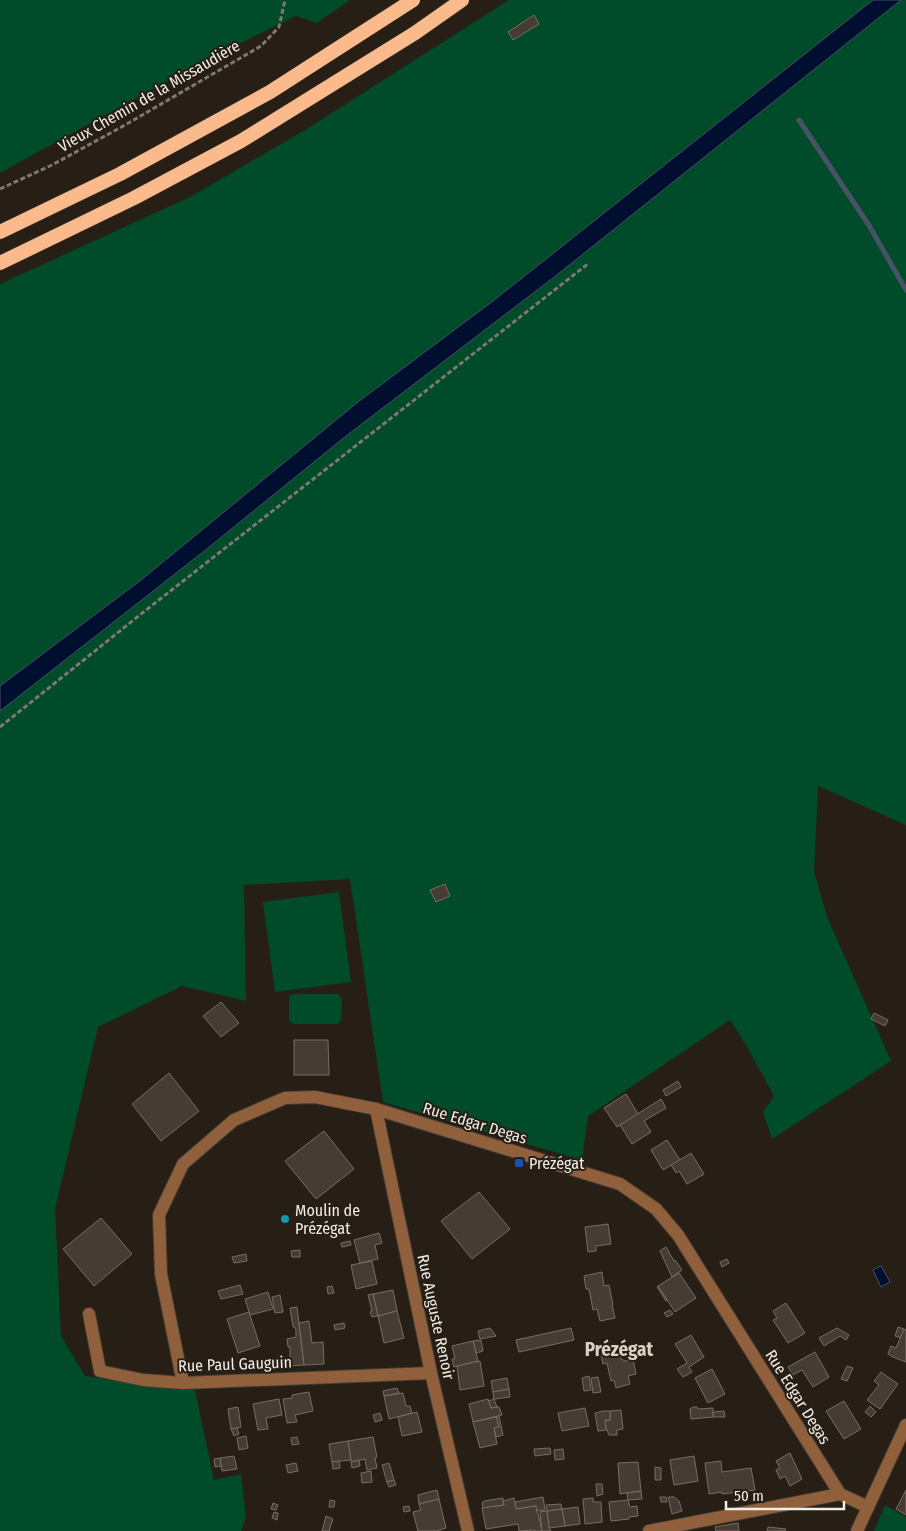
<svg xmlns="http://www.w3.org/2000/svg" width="906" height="1531" font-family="'Fira Sans Condensed',sans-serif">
<rect width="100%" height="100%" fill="#271f16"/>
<!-- green -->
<g fill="#004c2a">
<path d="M0,0H350L317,23L296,16L191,68L0,173Z"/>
<path d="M509,0H873L493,301L358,402L141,580L0,686V284L190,197L305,130Z"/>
<path d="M901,0H906V825L818,786L814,872L828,919L891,1061L772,1139L763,1112L774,1096L746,1045L730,1020L588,1116L582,1160L383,1102L350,879L244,885L246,1001L182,986L98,1027L55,1209L61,1336L85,1376L149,1386L195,1390L214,1480L241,1474L246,1517L241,1531H0V711L203,552L346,436L553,278Z"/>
<path d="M339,892L351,982L275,992L263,902Z"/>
<path d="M293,994H338L342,998L341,1020L338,1024H293L289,1020V996Z"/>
<path d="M885,1505L906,1517V1531H874Z"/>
</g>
<!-- water -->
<g fill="#000e2f" stroke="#495166">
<path d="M873,0H901L553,278L346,436L203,552L0,711V686L141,580L358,402L493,301Z"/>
<path d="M881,1266L890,1282L881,1287L873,1270Z"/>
</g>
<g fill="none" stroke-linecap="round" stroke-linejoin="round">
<!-- stream -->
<path stroke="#495166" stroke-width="5" d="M799,120L870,227L906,290"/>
</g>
<!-- building -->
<g fill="#463c33" stroke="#786d63">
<path d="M534,15L539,24L513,40L508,32Z"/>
<path d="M445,884L450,896L436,902L430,890Z"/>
<path d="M221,1002L239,1023L221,1037L203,1016Z"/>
<path d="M874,1013L888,1020L885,1026L871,1019Z"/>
<path d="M294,1040H328L329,1075H294Z"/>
<path d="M169,1073L199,1111L161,1141L132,1104Z"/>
<path d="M678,1081L681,1087L666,1096L663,1090Z"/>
<path d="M626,1094L638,1114L617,1127L604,1108Z"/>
<path d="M661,1099L666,1108L644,1121L651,1132L632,1144L620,1125Z"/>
<path d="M324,1131L354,1169L316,1199L285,1161Z"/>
<path d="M667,1140L680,1160L663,1170L651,1150Z"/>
<path d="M691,1153L704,1174L687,1184L679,1171L676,1173L671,1165Z"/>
<path d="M479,1192L510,1229L472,1259L441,1221Z"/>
<path d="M101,1218L132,1254L94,1286L63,1249Z"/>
<path d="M608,1224L611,1244L596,1246V1251L588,1252L585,1227Z"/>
<path d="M379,1233L382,1243L375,1245L378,1259L360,1263L354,1240Z"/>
<path d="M350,1241L351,1245L342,1247L341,1243Z"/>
<path d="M666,1247L674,1261L675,1260L682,1270L672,1277L660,1251Z"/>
<path d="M300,1250V1257H292L291,1251Z"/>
<path d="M246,1254L247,1261L234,1263L232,1257Z"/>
<path d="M727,1259L729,1263L722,1267L720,1262Z"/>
<path d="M372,1261L377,1284L356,1289L351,1265Z"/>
<path d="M602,1272L604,1286L609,1285L613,1305H612L615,1318L600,1321L597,1309L593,1310L589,1289H586L584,1276Z"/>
<path d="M679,1273L696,1298L675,1312L658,1286Z"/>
<path d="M240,1285L243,1294L221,1299L218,1291Z"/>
<path d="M332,1286L334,1293L328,1294L327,1287Z"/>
<path d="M658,1286L667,1300L666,1301L657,1287Z"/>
<path d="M393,1290L397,1311L378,1316L373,1294Z"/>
<path d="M268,1292L273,1309L250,1315L245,1299Z"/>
<path d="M373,1294L378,1316L372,1317L370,1312L372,1311L368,1295Z"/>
<path d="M280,1295L283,1312L275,1313L272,1297Z"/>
<path d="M786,1303L805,1333L788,1343L773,1320L777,1318L773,1311Z"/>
<path d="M297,1307L304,1365L290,1366V1347H288L287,1339L296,1337V1330L295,1327H293L290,1308Z"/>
<path d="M670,1310L673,1314L667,1317L664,1313Z"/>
<path d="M397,1311L404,1338L384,1343L378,1316Z"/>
<path d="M249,1312L260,1346L238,1353L227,1319Z"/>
<path d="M309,1321L312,1343L323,1342L324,1364L304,1365L299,1323Z"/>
<path d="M344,1323L345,1328L335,1330L334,1325Z"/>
<path d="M898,1327L904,1329L901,1338L895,1336Z"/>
<path d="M490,1328L496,1336L480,1339L478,1331Z"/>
<path d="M571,1328L574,1340L519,1352L516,1340Z"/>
<path d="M837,1328L849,1335L846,1340L840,1336L824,1346L819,1338Z"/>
<path d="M904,1329L906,1330V1362L893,1357L888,1354L891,1346L896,1348Z"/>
<path d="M691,1335L704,1357L689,1367L692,1372L683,1377L677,1369L687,1363L675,1344Z"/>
<path d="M481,1340L483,1351L476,1353L473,1341Z"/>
<path d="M473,1341L478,1361L454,1367L452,1359H455L452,1346Z"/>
<path d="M619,1351L621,1359L625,1361L633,1359L636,1374L628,1376L630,1384L616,1388L614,1380L611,1381L607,1363L603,1364L601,1355Z"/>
<path d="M815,1352L829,1377L813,1387L802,1370L793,1375L788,1367Z"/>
<path d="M480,1361L484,1386L460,1390L457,1366Z"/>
<path d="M847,1366L853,1368L847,1381L841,1379Z"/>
<path d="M712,1369L725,1394L708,1403L695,1378Z"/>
<path d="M881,1372L898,1384L880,1409L867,1400L879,1385L874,1381Z"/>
<path d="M589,1376L591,1390L584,1391L582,1378Z"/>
<path d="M598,1377L601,1392L593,1393L591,1378Z"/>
<path d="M507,1378L509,1389L493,1392L491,1381Z"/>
<path d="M397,1388L399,1393L384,1396L383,1391Z"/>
<path d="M509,1389L510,1397L494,1399L493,1392Z"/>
<path d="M309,1392L313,1411L295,1415L297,1422L287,1423L283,1399L292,1398V1395Z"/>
<path d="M403,1393L406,1406H410L412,1413L389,1419L384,1396Z"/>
<path d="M279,1399L282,1415L266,1418L268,1429L258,1430L253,1404Z"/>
<path d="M488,1399L491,1408L499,1407L502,1415L473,1422L469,1404Z"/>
<path d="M494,1399L497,1407L491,1408L489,1401Z"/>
<path d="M844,1401L861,1429L844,1439L826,1411Z"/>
<path d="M870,1406L876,1412L871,1417L865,1412Z"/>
<path d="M238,1407L241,1427L231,1429L228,1409Z"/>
<path d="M693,1407H697L698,1409L713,1408V1417L691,1419L690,1409Z"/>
<path d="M585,1408L589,1426L562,1431L558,1413Z"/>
<path d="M621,1410L623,1429L617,1430V1435H609L607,1430H606L605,1420H610V1411Z"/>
<path d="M603,1411H610V1420H605L606,1430L598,1431L595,1413Z"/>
<path d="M724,1411L725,1417H713V1412Z"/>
<path d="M417,1412L422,1432L402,1436L398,1417Z"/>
<path d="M380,1413L382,1420L375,1422L373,1415Z"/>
<path d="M499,1416L503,1435L496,1437L494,1428L499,1427L496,1417Z"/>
<path d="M496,1417L499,1427L494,1428L497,1444L480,1448L473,1422Z"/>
<path d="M237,1428L239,1434L234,1436L231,1429Z"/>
<path d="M246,1436L248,1448L239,1450L237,1438Z"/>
<path d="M297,1437L299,1444L292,1445L291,1438Z"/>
<path d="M373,1437L377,1457L375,1458L377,1468L367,1470L365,1459L351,1462L348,1441Z"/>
<path d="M348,1441L351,1460L332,1462L329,1444Z"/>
<path d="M550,1448L551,1454L535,1456L534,1449Z"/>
<path d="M563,1449L564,1459L555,1460L554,1450Z"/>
<path d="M790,1453L802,1479L790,1486L785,1476L780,1479L776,1470L780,1468L776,1461Z"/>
<path d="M234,1456L237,1469L222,1471L220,1458Z"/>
<path d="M694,1456L698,1481L674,1485L670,1460Z"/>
<path d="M220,1458L221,1466L215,1467L214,1459Z"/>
<path d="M359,1460L360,1466L352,1468L351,1462Z"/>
<path d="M339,1461L340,1468L333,1469L332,1462Z"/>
<path d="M721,1461L722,1472L751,1468L755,1490L722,1494V1492L709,1494L705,1463Z"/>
<path d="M638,1462L641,1491L620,1494L618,1463Z"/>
<path d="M296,1463L298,1471L288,1473L286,1465Z"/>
<path d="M389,1463L394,1480L387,1482L382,1465Z"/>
<path d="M655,1467L661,1468V1480H655Z"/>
<path d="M371,1471L372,1482L362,1483L361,1473Z"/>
<path d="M394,1480L396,1485L389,1487L387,1482Z"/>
<path d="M596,1484H602L603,1494L597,1496Z"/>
<path d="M437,1490L439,1499L419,1504L418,1495Z"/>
<path d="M906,1490V1515L896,1509Z"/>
<path d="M641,1491L642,1499L628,1500L627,1493Z"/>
<path d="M543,1497L545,1510L536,1511V1506L516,1509L515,1502Z"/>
<path d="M660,1497H666L667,1502H661Z"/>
<path d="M668,1497H674L679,1501L682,1511L672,1514Z"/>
<path d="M503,1498L504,1505L483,1508L482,1503L484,1501Z"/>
<path d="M514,1498L516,1509L536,1506L537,1513H538L542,1531H535V1530L519,1531L518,1524L486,1529L482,1508L504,1505L503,1501Z"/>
<path d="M593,1498V1502H601L602,1522L585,1524L583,1499Z"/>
<path d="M439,1499L446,1528L436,1531H418L413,1512L421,1510L419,1504Z"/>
<path d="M330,1500L335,1501L334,1507H329Z"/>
<path d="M628,1500L630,1507L637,1506L638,1516L629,1517V1519L611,1521L609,1502Z"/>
<path d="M273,1503L278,1505L276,1510L271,1509Z"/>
<path d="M561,1504L562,1509L547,1511L546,1505Z"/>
<path d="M409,1506L410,1511L404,1512L403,1507Z"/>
<path d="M578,1507L580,1524L565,1526L562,1509Z"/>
<path d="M562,1509L565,1526L549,1528L547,1511Z"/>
<path d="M547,1511L549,1528L551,1531H542L540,1512Z"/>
<path d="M274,1512L278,1513L277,1520L272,1518Z"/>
<path d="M326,1516L333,1519L329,1531H322Z"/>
<path d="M738,1523L739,1531H716L715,1527Z"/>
<path d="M768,1527L786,1529L785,1531H767Z"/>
</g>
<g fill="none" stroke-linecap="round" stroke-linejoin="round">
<!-- minor casing -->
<g stroke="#443c33" stroke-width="14">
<g id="minor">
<path d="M376,1109L431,1373L468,1531"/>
<path d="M89,1314L100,1371L143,1380L183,1383L431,1373"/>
<path d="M183,1383L161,1274L159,1215L183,1164L234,1120L285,1098L315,1097L376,1109L620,1184L656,1209L678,1235L840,1494L868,1507"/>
<path d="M649,1531L840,1494"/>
<path d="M857,1531L906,1425"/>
</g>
</g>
<!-- trunk casing -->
<g stroke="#443c33" stroke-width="15">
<g id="trunk">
<path d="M0,232L120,174L270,92L413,0"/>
<path d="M0,263L134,198L241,141L415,33L462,0"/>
</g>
</g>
<!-- path -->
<g stroke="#7f7770" stroke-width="3" stroke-dasharray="5 2.5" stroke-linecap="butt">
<path d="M0,189L52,165L125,125L261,46L279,27L285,0"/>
<path d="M0,727L141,614L589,263"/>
</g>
<!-- minor -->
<use href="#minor" stroke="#90603d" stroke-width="12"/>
<!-- trunk -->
<use href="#trunk" stroke="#faba8c" stroke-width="14"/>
</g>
<!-- markers -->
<rect fill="#1a4fb4" stroke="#271f16" stroke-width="2" x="514" y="1158" width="10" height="10" rx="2.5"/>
<circle fill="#0f9aa8" stroke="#271f16" stroke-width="2" cx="285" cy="1219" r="5"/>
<g text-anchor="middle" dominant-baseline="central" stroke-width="4" stroke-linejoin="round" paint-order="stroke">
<!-- street labels -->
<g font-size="16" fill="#f3ede7" stroke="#271f16">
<text transform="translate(149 96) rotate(-30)">Vieux Chemin de la Missaudière</text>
<text transform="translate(475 1123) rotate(17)">Rue Edgar Degas</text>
<text transform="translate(436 1317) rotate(78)">Rue Auguste Renoir</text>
<text transform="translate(235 1364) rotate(-2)">Rue Paul Gauguin</text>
<text transform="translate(798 1397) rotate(58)">Rue Edgar Degas</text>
</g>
<!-- poi labels -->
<g font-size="16" fill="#f3ede7" stroke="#271f16" text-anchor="start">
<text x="529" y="1163">Prézégat</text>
<text x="295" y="1210">Moulin de<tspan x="295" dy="18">Prézégat</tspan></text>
</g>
<!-- quarter labels -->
<g font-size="19" font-weight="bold" fill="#ddd0c5" stroke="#271f16">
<text x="619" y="1349">Prézégat</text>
</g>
</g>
<!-- scale -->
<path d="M726 1501v8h118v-8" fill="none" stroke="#f3ede7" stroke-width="2.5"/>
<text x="734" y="1501" font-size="15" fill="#f3ede7" stroke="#271f16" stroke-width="4" paint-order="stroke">50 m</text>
</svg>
